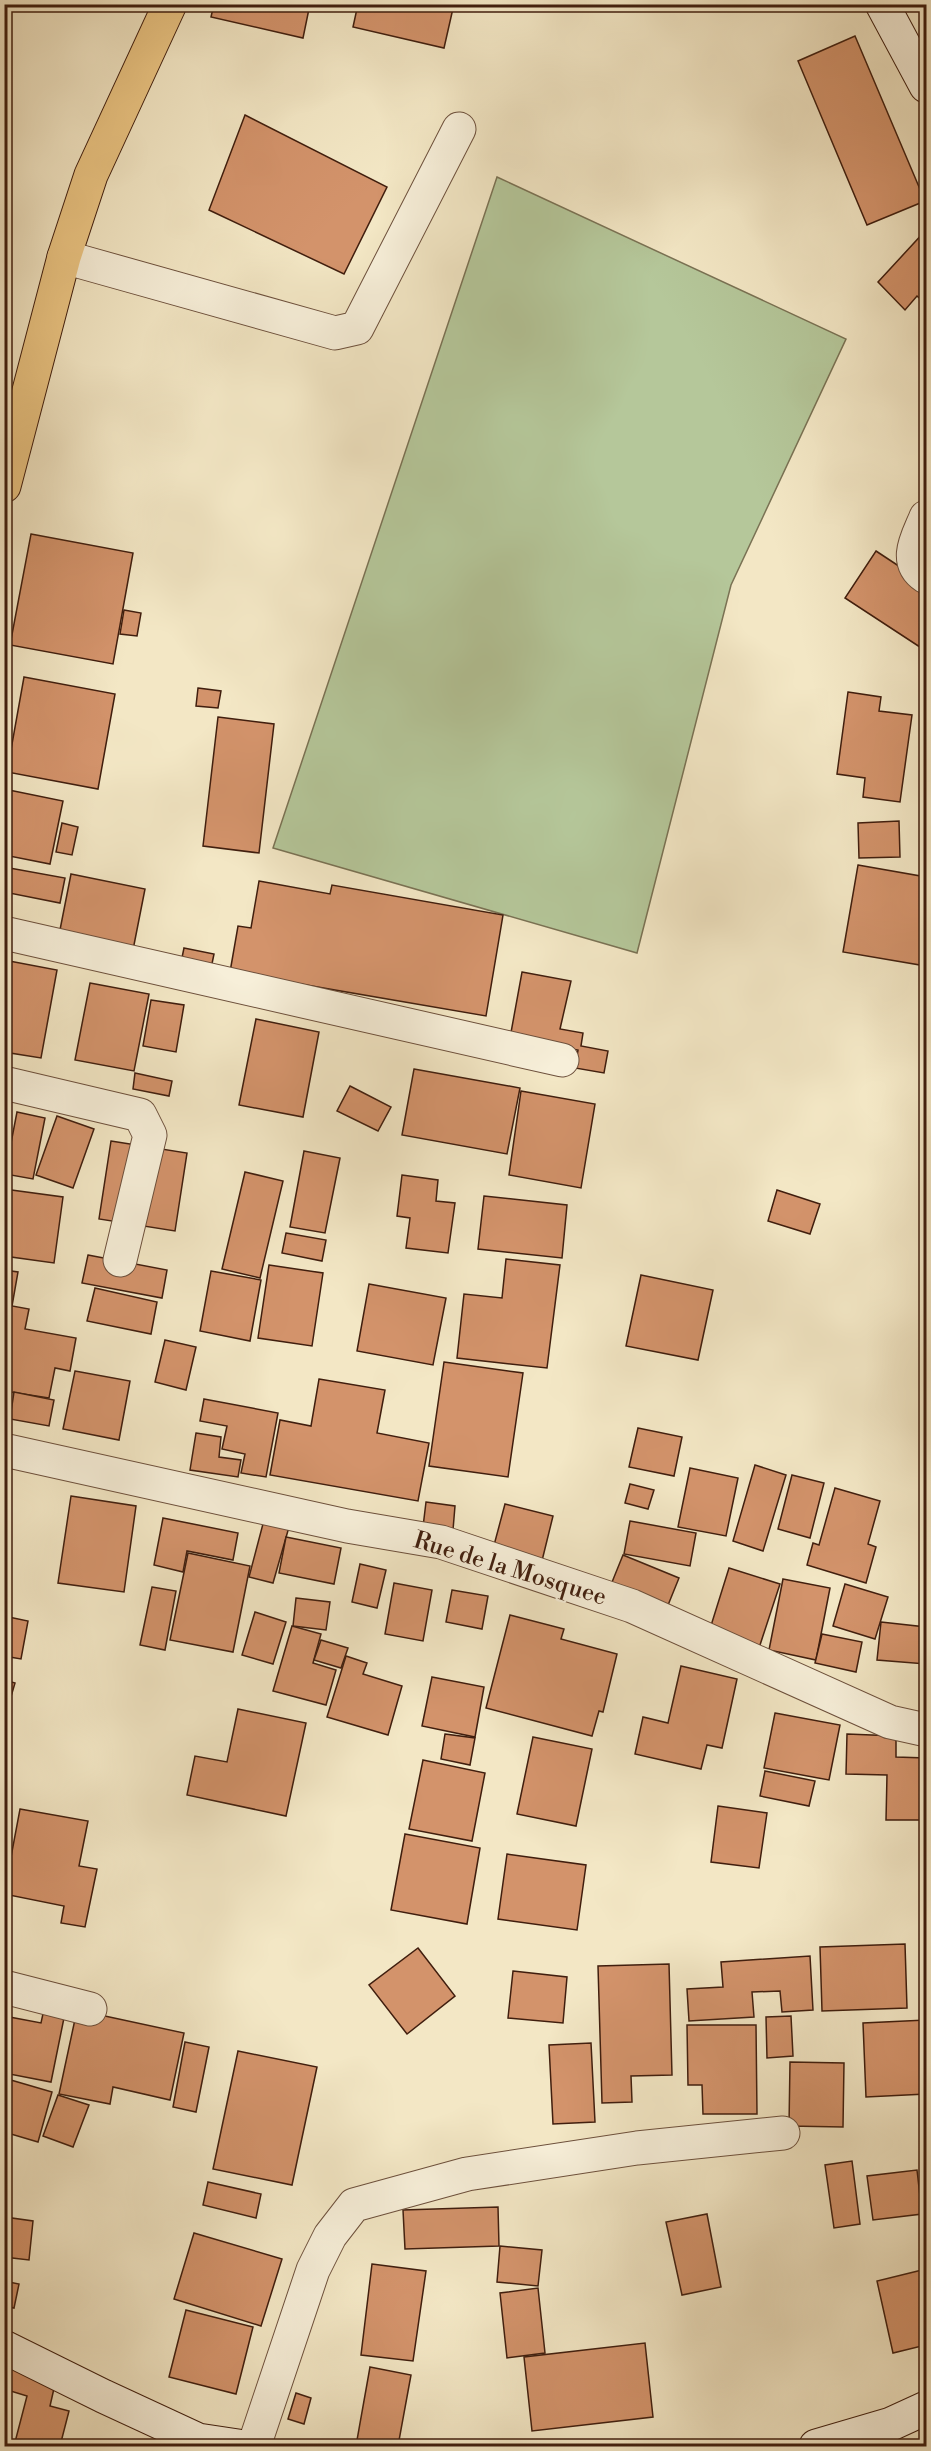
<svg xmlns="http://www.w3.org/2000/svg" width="931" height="2451" font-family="'Libre Bodoni',serif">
<rect width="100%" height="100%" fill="#f3e7c5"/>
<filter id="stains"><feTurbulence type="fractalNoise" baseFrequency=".00333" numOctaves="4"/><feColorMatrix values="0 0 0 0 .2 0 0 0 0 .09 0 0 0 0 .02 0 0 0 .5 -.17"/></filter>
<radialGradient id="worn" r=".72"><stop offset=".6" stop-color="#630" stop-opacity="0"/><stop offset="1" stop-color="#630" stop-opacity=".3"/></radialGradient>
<!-- pitch -->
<path fill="#b5c79a" stroke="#7a7254" stroke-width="1.5" d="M497,177L846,339L731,585L637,953L273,848Z"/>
<!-- building -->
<g fill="#d3936b" stroke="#401e0e" stroke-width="1.5">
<path d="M214,4H310L303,38L211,17Z"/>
<path d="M358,4H454L444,48L353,27Z"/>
<path d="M855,36L925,201L867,225L798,61Z"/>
<path d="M245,115L387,187L344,274L209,210Z"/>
<path d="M926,230V304L917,296L905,310L878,282Z"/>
<path d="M31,534L133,553L113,664L10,645Z"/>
<path d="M876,551L926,584V651L845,598Z"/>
<path d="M124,610L141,613L137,636L120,634Z"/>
<path d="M24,677L115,694L98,789L7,772Z"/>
<path d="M198,688L221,691L218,708L196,706Z"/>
<path d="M848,692L881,697L879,711L912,715L900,802L863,797L865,778L837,774Z"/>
<path d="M218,717L274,724L259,853L203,846Z"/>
<path d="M4,789L63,801L50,864L4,855Z"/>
<path d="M899,821L900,857L859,858L858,823Z"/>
<path d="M62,823L78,827L72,855L56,852Z"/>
<path d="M858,865L926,877V966L843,952Z"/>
<path d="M4,867L65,878L60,903L4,892Z"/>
<path d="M71,874L145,889L132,955L58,940Z"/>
<path d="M259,881L330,894L332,885L503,915L486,1016L230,972L238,926L251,928Z"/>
<path d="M184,948L214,954L208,983L178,977Z"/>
<path d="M4,960L57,970L41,1058L4,1052Z"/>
<path d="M522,972L571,981L560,1029L583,1033L581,1046L608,1051L604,1073L575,1068L578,1050L510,1038Z"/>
<path d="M90,983L149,994L134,1071L75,1060Z"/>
<path d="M151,1000L184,1005L176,1052L143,1046Z"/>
<path d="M256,1019L319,1032L303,1117L239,1105Z"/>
<path d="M414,1069L520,1088L507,1154L402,1135Z"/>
<path d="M135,1073L172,1081L169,1096L133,1089Z"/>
<path d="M350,1086L391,1107L378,1131L337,1111Z"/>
<path d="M521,1091L595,1104L581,1188L509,1175Z"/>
<path d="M17,1112L45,1118L33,1179L5,1174Z"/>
<path d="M57,1116L94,1129L73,1188L36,1175Z"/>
<path d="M111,1141L187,1153L175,1231L99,1219Z"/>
<path d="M304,1151L340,1158L325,1233L290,1227Z"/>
<path d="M245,1172L283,1181L260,1278L222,1269Z"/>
<path d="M402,1175L438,1180L436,1201L455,1203L448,1253L406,1248L410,1218L397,1216Z"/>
<path d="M4,1189L63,1197L54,1263L4,1256Z"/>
<path d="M777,1190L820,1204L810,1234L768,1221Z"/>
<path d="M484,1196L567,1205L562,1258L478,1249Z"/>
<path d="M286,1233L326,1240L322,1261L282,1253Z"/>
<path d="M88,1255L167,1270L162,1298L82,1283Z"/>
<path d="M506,1259L560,1265L547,1368L457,1358L464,1294L502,1298Z"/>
<path d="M269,1265L323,1273L312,1346L258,1338Z"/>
<path d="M4,1270L18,1272L12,1306L29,1309L25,1329L76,1338L70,1371L55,1368L49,1398L4,1391Z"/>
<path d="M211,1271L261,1280L250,1341L200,1331Z"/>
<path d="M641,1275L713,1290L698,1360L626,1346Z"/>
<path d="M369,1284L446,1298L433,1365L357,1351Z"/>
<path d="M95,1288L157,1302L151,1334L87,1321Z"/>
<path d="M165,1340L196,1347L186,1390L155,1382Z"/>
<path d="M444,1362L523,1373L508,1477L429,1466Z"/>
<path d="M75,1371L130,1381L119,1440L63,1429Z"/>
<path d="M319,1379L385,1390L377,1433L429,1443L418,1501L270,1475L280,1420L311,1426Z"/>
<path d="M14,1392L54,1400L49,1426L10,1419Z"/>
<path d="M204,1399L278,1413L266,1477L241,1473L245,1454L222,1449L227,1426L200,1421Z"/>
<path d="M638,1428L682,1437L674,1476L629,1467Z"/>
<path d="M196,1433L221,1437L219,1457L241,1460L238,1477L190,1470Z"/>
<path d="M755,1465L786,1475L763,1551L733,1541Z"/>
<path d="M690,1468L738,1478L726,1536L678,1527Z"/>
<path d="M792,1475L824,1483L810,1538L778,1529Z"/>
<path d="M630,1484L654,1490L648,1509L625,1503Z"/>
<path d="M835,1488L880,1501L868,1544L876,1547L866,1583L807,1565L813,1543L819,1545Z"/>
<path d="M71,1496L136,1506L124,1592L58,1583Z"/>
<path d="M426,1502L455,1506L453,1530L423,1527Z"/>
<path d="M505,1504L553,1516L538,1577L489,1564Z"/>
<path d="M163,1518L238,1533L233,1560L187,1551L183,1572L154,1565Z"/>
<path d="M264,1520L289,1527L273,1583L249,1577Z"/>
<path d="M630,1521L696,1533L690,1566L624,1554Z"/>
<path d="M286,1537L341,1548L334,1584L279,1573Z"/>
<path d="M188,1553L250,1566L233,1652L170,1640Z"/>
<path d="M623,1555L679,1578L664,1615L608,1592Z"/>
<path d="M360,1564L386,1570L377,1608L352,1602Z"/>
<path d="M729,1568L780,1584L759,1648L709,1632Z"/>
<path d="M783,1579L830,1588L816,1660L769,1650Z"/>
<path d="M394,1583L432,1590L423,1641L385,1634Z"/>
<path d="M845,1584L888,1597L875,1639L833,1626Z"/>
<path d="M152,1587L176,1591L165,1650L140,1645Z"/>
<path d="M452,1590L488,1596L482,1629L446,1622Z"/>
<path d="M296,1598L330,1602L326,1630L293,1626Z"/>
<path d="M255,1612L286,1622L273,1664L242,1655Z"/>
<path d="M510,1615L564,1629L561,1639L617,1654L603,1712L599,1711L592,1736L486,1708Z"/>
<path d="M4,1616L28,1621L21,1659L4,1656Z"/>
<path d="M881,1622L926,1627V1664L877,1660Z"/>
<path d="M292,1626L321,1634L313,1663L336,1670L326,1705L273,1691Z"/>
<path d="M822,1634L862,1642L856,1672L815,1663Z"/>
<path d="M321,1640L348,1648L341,1668L314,1660Z"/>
<path d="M346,1656L367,1663L363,1674L402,1686L388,1735L327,1717Z"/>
<path d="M681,1666L737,1679L722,1748L707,1745L701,1769L635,1754L643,1717L668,1723Z"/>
<path d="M432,1677L484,1687L475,1737L422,1726Z"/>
<path d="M4,1680L15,1683L7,1710H4Z"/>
<path d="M238,1709L306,1723L286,1816L187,1795L195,1756L227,1762Z"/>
<path d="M775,1713L840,1725L829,1780L764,1768Z"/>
<path d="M445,1734L475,1738L470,1765L441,1759Z"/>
<path d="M847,1734L896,1736V1757L926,1758V1820H886L887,1775L846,1774Z"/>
<path d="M533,1737L592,1749L576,1826L517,1814Z"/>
<path d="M423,1760L485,1773L472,1841L409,1829Z"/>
<path d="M765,1771L815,1781L809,1806L760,1796Z"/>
<path d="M718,1806L767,1813L759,1868L711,1862Z"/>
<path d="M20,1809L88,1821L79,1866L97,1869L85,1927L61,1923L64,1906L4,1894Z"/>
<path d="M405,1834L480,1848L467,1924L391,1910Z"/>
<path d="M507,1854L586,1865L577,1930L498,1919Z"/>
<path d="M905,1944L907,2008L822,2011L820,1947Z"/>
<path d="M418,1948L455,1996L407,2034L369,1985Z"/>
<path d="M810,1956L813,2010L782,2012L780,1991L752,1992L754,2017L689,2021L687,1989L723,1987L721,1962Z"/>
<path d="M669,1964L672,2075L631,2076L632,2102L602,2103L598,1966Z"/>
<path d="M513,1971L567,1977L563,2023L508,2018Z"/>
<path d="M44,2009L65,2013L51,2082L4,2073V2016L41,2023Z"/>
<path d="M77,2010L184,2033L170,2100L113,2087L110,2104L59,2094Z"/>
<path d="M791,2016L793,2056L767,2058L766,2017Z"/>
<path d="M926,2020V2094L866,2097L863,2023Z"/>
<path d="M687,2025H756L757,2114H703L702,2085H688Z"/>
<path d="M185,2042L209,2047L196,2112L173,2107Z"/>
<path d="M591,2043L595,2122L553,2124L549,2045Z"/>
<path d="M238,2051L317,2067L292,2185L213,2169Z"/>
<path d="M790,2062L844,2063L843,2127L789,2126Z"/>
<path d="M4,2078L52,2092L38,2142L4,2132Z"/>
<path d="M58,2095L89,2105L73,2147L43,2136Z"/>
<path d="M852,2161L860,2224L834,2228L825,2165Z"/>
<path d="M917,2170L922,2214L873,2220L867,2176Z"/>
<path d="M208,2182L261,2194L256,2218L203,2205Z"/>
<path d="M498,2207L499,2246L405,2249L403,2210Z"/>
<path d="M4,2209L5,2217L33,2221L29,2260L4,2257L6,2237L4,2236Z"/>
<path d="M707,2214L721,2287L682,2295L666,2222Z"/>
<path d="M194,2233L282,2259L261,2326L174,2299Z"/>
<path d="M500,2246L542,2250L538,2286L497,2282Z"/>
<path d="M372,2264L426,2271L413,2361L361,2355Z"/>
<path d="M926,2269V2345L893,2353L877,2281Z"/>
<path d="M4,2281L19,2284L14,2308L4,2306Z"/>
<path d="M538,2288L545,2353L507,2358L500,2293Z"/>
<path d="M186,2310L253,2327L236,2394L169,2377Z"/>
<path d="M645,2343L653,2417L532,2431L524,2357Z"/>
<path d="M4,2354L55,2384L50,2406L69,2411L60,2446H14L27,2396L4,2389Z"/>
<path d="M370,2367L411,2375L398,2446L357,2440Z"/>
<path d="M296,2393L311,2398L304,2424L288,2419Z"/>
</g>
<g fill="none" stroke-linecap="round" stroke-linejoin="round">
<!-- minor casing -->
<g stroke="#6d503c" stroke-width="35">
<g id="minor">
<path d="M64,257L335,333L357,328L459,129"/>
<path d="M926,517C918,537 902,561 926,577"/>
<path d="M4,933L562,1060"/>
<path d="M4,1083L140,1115L150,1135L120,1260"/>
<path d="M4,1450L347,1526L441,1542L632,1606L890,1722L926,1730"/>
<path d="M4,1987L90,2009"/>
<path d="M254,2446L313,2270L330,2236L354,2205L467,2174L637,2148L783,2133"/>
</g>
</g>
<!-- secondary casing -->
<g stroke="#401e0e" stroke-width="35">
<g id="secondary">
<path d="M882,4L926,86"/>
<path d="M4,2347L103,2396L198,2440L238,2446"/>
<path d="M816,2446L891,2424L926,2408"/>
</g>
</g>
<!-- primary casing -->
<g stroke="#401e0e" stroke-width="35">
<path id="primary" d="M4,486L64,257L91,175L170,4"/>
</g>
<!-- minor -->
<use href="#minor" stroke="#f7efd9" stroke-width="33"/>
<!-- secondary -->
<use href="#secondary" stroke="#f7efd9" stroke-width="33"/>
<!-- primary -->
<use href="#primary" stroke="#eac482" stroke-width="33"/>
</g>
<g text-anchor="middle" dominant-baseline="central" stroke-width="4.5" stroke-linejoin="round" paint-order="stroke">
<!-- street labels -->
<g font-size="24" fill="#401e0e" stroke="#f7efd9">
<text transform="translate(510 1569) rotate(17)">Rue de la Mosquee</text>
</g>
</g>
<!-- margin -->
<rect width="931" height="2451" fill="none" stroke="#f3e7c5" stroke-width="24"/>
<rect x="6" y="6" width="919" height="2439" fill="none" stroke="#401e0e" stroke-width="3"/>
<rect x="12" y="12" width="907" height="2427" fill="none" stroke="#401e0e" stroke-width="1.5"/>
<rect width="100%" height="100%" filter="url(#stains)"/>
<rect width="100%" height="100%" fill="url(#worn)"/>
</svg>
